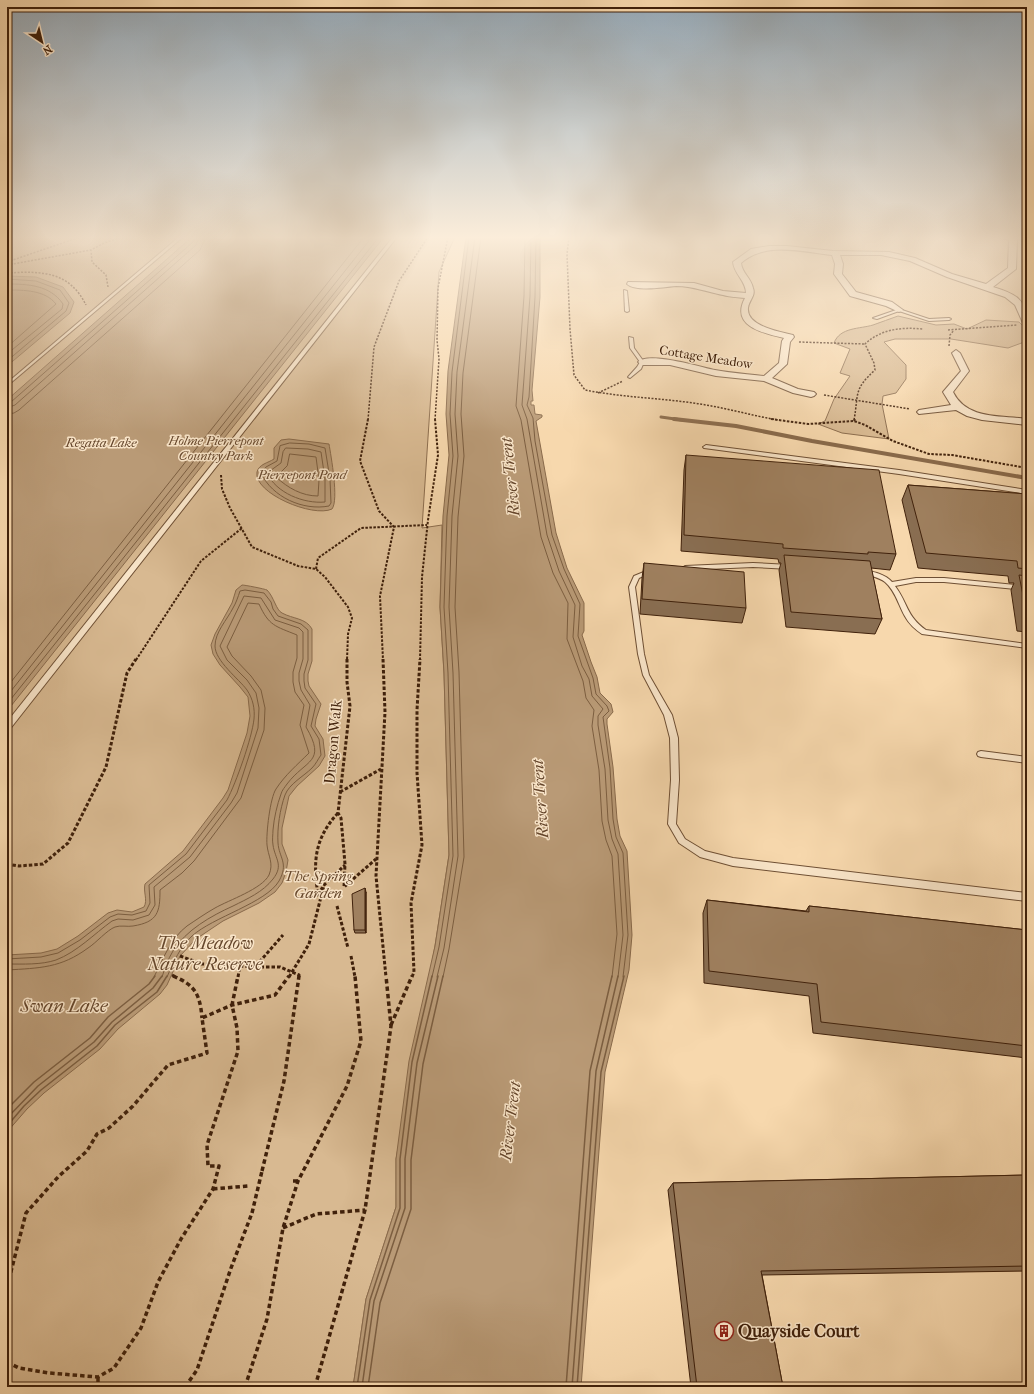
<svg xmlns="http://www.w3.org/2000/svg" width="1034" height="1394" font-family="'IM FELL French Canon',serif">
<rect width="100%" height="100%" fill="#f7d8ad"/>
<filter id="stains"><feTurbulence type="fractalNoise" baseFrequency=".005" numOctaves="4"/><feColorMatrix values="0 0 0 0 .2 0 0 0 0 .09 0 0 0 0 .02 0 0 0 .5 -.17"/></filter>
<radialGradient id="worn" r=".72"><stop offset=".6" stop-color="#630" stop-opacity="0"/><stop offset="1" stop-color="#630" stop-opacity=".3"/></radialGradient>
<!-- green -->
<g fill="#d8b991" stroke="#8c6d4e">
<path d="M7,237H455L439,272L422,528L442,525L440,607L444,673L449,855L435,946L396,1159V1207L366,1299L353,1387H7Z"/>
<path d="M898,316L936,325L954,324L967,329L986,320L1019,322L1027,330V341L1008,348L951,339H895L884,342L906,365V379L896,393L883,396L882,404L889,439L842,433L818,424L825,421L834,399L850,376L840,373L850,349L834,343C840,327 860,329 873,325C881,322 890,319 898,316Z"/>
</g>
<!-- water -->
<g fill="#b99a76" stroke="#896a4b">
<path d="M192,237H384L7,711V400Z"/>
<path d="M466,237H540V297L532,390L533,401H531V405H534L535,414L542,415V417L536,421L556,533L567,568L584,603V631L582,635L591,662L597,677L600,693L611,704L613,712L607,719V724L613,767L617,819L620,836L627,851L632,935L629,970L605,1072L581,1387H353L366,1299L396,1207V1159L409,1061L435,946L449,855L444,673L440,607L443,516L449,455L446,414L448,371Z"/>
<path d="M7,276L36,277L63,287L74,302L70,313L7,366Z"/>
<path d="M289,439L329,444C331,456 339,500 332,509C313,518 253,493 257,472C259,464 268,463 274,459V448L281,440Z"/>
<path d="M242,585C245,585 265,589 267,590C274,597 276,610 282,613C293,619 306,618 312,629V661L308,674V681L309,686L321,704L316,719L315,726L323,739L325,756L319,766L297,786L289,796L282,828V844L288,860L286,872L282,883L275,892L259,903L223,921L196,939L180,956L167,985L160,994L118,1029L100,1049L44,1093L27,1109L7,1132V955L41,953L57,949L78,936L108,913L117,910L132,912L144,907C148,900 143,892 145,884L183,851L223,798L228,790L247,733L250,716L248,697L240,687L220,665L213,654L211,645L215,634L232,603L236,590Z"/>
</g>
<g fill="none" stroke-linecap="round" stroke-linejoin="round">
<!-- shore-far1 -->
<g stroke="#7c5e40" stroke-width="1">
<path d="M525,237L524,296L516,406L521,420L541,537L553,573L568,603L567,639L583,681L586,698L594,710L592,726L599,770L602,821L606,840L612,856L617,934L612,977"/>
<path d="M531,237L530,296L522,405L527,419L547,535L559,571L575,605L573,637L582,666L589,679L592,696L603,709L598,716V725L605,769L608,820L612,839L618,854L623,935L618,977"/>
<path d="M536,237L535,297L529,397L527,405L533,418L535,441L552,535L564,569L580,604L578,636L593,678L596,694L607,706L609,711L603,717L610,768L613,819L616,837L623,853L628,935L623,977"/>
<path d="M7,279L36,281L60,290L69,303L66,311L7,361"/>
<path d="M7,284C28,284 50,285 63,304L62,309L7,354"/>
<path d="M7,290C24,290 45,290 56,304L7,347"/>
<path d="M7,403L11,402L193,242L194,237"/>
<path d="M7,408L15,405L196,245L199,237"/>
<path d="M7,414L14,413L19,410L200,250L206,237"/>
<path d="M290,443L309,444L325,448L330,479L331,503L329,506C303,511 272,497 261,473L266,467L277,461L280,446Z"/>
<path d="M286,448L308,449L321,452L325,479V502C304,504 276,493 267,473L281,463L283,452Z"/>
<path d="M290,454L316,457L319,480L318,496C302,496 288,488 276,477L287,466Z"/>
<path d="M7,687L364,237"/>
<path d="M7,696L372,237"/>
<path d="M7,704L379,237"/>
<path d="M7,959L41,957L58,953L80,940L110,917L118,914L132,915L146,911L150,903L149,885L186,854L227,800C236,783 252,738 254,719C255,709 253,699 247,690C239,679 215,661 215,646C215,632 227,620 233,608C236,603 238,597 240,591L245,590L264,593L271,602L273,609L278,616L301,624L308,630V660L304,674V681L305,688L316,704L311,726L319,739L321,755C318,759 316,764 312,768C304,776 289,784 285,795C280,809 277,828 278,843C279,858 289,863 279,881C266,903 213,917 192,936C180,947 174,961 167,977"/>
<path d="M7,964C23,964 41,965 56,960C77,952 94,934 112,921L118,919L133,920L149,915L155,905L154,887L190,857L231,803L237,793L258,728L259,708L256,693L247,680L227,660L220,646L244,596L261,598L275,620L299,628L303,632V659L299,673V681L301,690L310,705L306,727C327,763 306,759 287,784C285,787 282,790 281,794C277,805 274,818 273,830C273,834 272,840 273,845C275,859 284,865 273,879C263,892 247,899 233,906C211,916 186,930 173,951C168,959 165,968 162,977"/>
<path d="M7,970C40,968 61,968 88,948C96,943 107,930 115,927C120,925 128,927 133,926C158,922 160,912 160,890L182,873L194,861L241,798L264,730L265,708L261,690L251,676L232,656L227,647L248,603L259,604C269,626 275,626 297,635V658L293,672V682L295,692L304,705L300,725L309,753C298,764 285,775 276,789C270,798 266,834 267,845C268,856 274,863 269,875C262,889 229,900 215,908C206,913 196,920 187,926C171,938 163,959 154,977"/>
<path d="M432,977L439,947L453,856L448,673L444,607L447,516L453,456L450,414L452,372L469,237"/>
<path d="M437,977L444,948L458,856L453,673L449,607L452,516L458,456L455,414L457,372L475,237"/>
<path d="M443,977L449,949L464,857L459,672L455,607L458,517L464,456L461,414L463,373L481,237"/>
</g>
<!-- shore -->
<g stroke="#7c5e40" stroke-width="1.5">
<path d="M7,1109L34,1082L90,1038L108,1017L149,984L155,976"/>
<path d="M7,1118L38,1086L94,1042L112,1022L153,988L162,976"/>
<path d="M7,1126L24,1106L41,1090L97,1046L115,1025L157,992L167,976"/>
<path d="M357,1387L370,1300L400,1208V1159L412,1062L432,976"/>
<path d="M362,1387L374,1301L405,1208V1159L417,1063L438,976"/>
<path d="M368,1387L380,1303L411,1209V1160L423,1064L443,976"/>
<path d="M566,1387L590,1071L612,976"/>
<path d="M572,1387L596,1071L618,976"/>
<path d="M577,1387L601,1072L624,976"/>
</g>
<!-- stream-far1 -->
<path stroke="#896a4b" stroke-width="3" d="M661,417L682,420"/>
<!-- stream -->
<path stroke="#896a4b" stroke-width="4" d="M674,419L736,426L812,441L1027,478"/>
<!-- service casing -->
<g stroke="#6e4f34" stroke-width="2">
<g id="service">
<path d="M179,237H183L7,386V383Z"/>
<path d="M393,237H397L10,729L7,730V722Z"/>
<path d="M624,290L627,291L629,311L627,312L625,311Z"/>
<path d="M899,309L929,319L949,318L951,319L949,320L929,321L899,311L877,319L873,318Z"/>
<path d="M629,337L633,338L634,348L644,362L641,369L630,378L628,377L637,367L640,362L630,348Z"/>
<path d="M706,445L899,470L1027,490V494L899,474L704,448L703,447Z"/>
<path d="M753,563L790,565L793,567L790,569L753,567L685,570L682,568L685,566Z"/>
<path d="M651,569L653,570L654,571L653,572L639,578L635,587L644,654L649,675L672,715L678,738L679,780L676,824L685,839L705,851L733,858L1027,893V901L733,866L700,857L679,843L668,824L671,780L670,738L664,715L643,675L638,654L629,587L634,576Z"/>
<path d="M864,570C874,572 885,574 892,582L916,578H944L1027,586V590L944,582H916L895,586C908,603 906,616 926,630L1027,644V648L922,634C915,629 910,625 906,618C899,607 896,591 885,582C879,577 870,576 862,573L861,572L862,571Z"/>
<path d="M981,751L1027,757V763L981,757L978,756L977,754L978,752Z"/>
</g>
</g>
<!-- minor casing -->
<g stroke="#6e4f34" stroke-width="2">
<g id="minor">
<path d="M1000,237H1014L1017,239L1016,269L993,287C1016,294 1027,299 1027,325L1023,323L1015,305L1005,297L947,277L910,261L881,255H840L843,264L842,274L856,292L892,302L903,310L899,312L886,306L850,296L834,274L835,264L832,255C802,252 766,241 741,263C742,273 751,278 753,288C756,296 749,300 748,308C746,326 780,332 793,335L794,337L790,342L787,364L772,378L798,389L814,392L816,394L814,396L811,397L793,393L764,381L716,376L670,365H642L638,362C648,351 700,367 715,370C731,373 748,374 764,376L779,363L782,341L784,338C763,333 730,326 745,298C737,297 730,297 723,295C707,292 693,286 676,286C665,287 636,292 627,284L628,282L694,283L723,291L746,293C746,281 734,274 733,262L751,249L769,246H787L833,251L889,252L915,258L952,274L986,284L1008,268L1009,240Z"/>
<path d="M956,350L960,353L969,371L953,392C967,420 1000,415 1027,419V425L982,420L967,416L956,410L919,414L917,412L919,410L951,405L943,392L961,371L952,353Z"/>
</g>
</g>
<!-- path-far3 -->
<g stroke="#40210b" stroke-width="1.5" stroke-dasharray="2 1.5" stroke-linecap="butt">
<path d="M569,237L567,254L570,329L574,375L585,390C625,398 666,398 706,405C730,409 754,416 778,420"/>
<path d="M7,262L80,237"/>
<path d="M7,265L91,250"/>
<path d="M7,273C42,271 69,271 86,305"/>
<path d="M108,287L106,275L92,262L91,250L104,243L122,237"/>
<path d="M948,330L1017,325"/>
<path d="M799,342L865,344"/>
<path d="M949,346L950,335L954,330"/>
<path d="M598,393L623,381"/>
<path d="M824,395L910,409"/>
<path d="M368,420L374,347L399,281L428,237"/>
<path d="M435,420L439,359L437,340L438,288L448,237"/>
<path d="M854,420C859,393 853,390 875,370L874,363L865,344C881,329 901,327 923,329"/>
</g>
<!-- path-far2 -->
<g stroke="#40210b" stroke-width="2" stroke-dasharray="2.5 1.5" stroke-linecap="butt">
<path d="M368,419L360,461L379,511L394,527L380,596L383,660"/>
<path d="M771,419L808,424L854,421L865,425L893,441L929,454L952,455L1027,468"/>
<path d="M854,421L855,419"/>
<path d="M221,475L222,489L230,508L252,547L298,566L316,569L325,577L348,607L352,618L348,634L347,660"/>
<path d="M316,569L318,558L361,528L427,525"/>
<path d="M136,660L201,561L242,528"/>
<path d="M420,660L422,577L428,520L438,455L435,419"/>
</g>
<!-- path-far1 -->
<g stroke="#40210b" stroke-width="3" stroke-dasharray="3.5 2" stroke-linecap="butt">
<path d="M347,659V682L350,706L338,813L341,818L345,864L344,887L376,859"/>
<path d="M383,659L385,712L376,876L386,977"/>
<path d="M340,792L381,769"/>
<path d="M338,813C314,839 313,862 318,895L324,885L345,865"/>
<path d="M7,864L19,866L43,864L68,843L106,767L127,673L136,659"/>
<path d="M337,906L348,948"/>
<path d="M180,956L202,964L240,966"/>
<path d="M351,956L355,977"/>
<path d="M255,967H280L299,975V977"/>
<path d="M172,975L176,977"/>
<path d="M238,977L240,966L255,967L283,935"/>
<path d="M289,977L309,944L324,885"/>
<path d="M412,977L414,972L411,903L422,845L417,773V710L420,659"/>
</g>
<!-- path -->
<g stroke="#40210b" stroke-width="3.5" stroke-dasharray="4.5 3" stroke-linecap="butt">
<path d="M173,976C195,985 200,994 202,1018"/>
<path d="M391,1025L412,976"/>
<path d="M262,1171L284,1081L299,976"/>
<path d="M293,1181H298"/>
<path d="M213,1189L248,1186"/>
<path d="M283,1228L316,1214L365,1210"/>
<path d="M7,1287L26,1213L58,1177L87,1151L97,1134L109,1128L133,1106L168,1065L207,1053L202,1018L232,1005L275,995L289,976"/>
<path d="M7,1362L19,1368L49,1373L98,1377L114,1368L141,1328L158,1282L181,1239L213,1189L219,1166H208L207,1145L238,1051L237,1028L232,1005L238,976"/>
<path d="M98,1378V1387"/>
<path d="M185,1387L197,1370L231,1268L252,1213"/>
<path d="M245,1387L267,1319L283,1228L298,1181L347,1086L361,1041L355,976"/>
<path d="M315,1387L365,1210L391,1026L386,976"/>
</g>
<!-- service -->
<use href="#service" fill="#fae6ca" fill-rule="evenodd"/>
<!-- minor -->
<use href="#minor" fill="#fae6ca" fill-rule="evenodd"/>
<!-- path-bridge -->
<path stroke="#40210b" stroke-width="3.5" stroke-dasharray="4.5 3" stroke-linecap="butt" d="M252,1213L262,1171"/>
</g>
<!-- wall -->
<g fill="#896e52" stroke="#40210b">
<path d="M686,455L896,554L890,570L871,568L882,619L875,634L786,627L779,570L781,563H779L778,559L681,551L684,470Z"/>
<path d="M908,485L1027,494V632L1017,631L1011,590L1014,583H1009L1008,576L918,568L902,500Z"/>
<path d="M644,563L746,608L742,623L640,614L642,578Z"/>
<path d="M366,892V933H355L354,930Z"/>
<path d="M707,900L806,911L809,906L1027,930V1058L813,1033L809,996L704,983L703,913Z"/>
<path d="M1027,1175V1271L762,1275L783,1387H691L668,1190L673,1183Z"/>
</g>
<!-- shaded-wall -->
<path fill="#6f5a42" stroke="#40210b" d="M365,888L366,892V933L365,930Z"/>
<!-- building -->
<g fill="#9f805f" stroke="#40210b">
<path d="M686,455L879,470L896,554L868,552V554L783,548V544L684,535Z"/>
<path d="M908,485L1027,494V569L1018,568L1017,561L926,553Z"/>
<path d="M784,555L870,561L882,619L791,612Z"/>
<path d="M644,563L744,572L746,608L642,599Z"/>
<path d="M1019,575L1027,576V616Z"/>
<path d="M365,888V930H354L352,894Z"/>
<path d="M707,900L809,912V906L1027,930V1046L821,1022L817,984L709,971Z"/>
<path d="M1027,1175V1266L761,1271L783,1387H697L673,1183Z"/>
</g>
<!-- sky -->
<linearGradient id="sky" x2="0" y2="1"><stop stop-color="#95aaba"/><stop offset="0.55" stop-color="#fbedda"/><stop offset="1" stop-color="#fbedda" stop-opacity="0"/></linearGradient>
<rect width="1034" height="432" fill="url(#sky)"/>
<!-- icons -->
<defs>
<g id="building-ring" transform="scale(1)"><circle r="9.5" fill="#fae6ca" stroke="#8f2418" stroke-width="1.5"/><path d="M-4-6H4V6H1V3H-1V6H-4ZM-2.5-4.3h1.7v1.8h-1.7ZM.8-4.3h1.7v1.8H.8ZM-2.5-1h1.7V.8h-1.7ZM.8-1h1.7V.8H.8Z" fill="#8f2418"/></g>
</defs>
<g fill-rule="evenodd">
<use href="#building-ring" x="724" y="1331"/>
</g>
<g text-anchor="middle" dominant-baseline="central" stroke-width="3" stroke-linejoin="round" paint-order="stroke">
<!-- far-street labels -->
<g font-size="13" fill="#40210b" stroke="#fae6ca">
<text transform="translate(706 357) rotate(9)">Cottage Meadow</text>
</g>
<!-- far-park labels -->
<g font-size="13" font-style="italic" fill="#66472c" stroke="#fae6ca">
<text x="216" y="440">Holme Pierrepont<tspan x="216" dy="15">Country Park</tspan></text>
</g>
<!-- far-water labels -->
<g font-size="13" font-style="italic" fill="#64452b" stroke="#fae6ca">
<text x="101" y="442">Regatta Lake</text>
<text x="302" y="474">Pierrepont Pond</text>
</g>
<!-- street labels -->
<g font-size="15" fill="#40210b" stroke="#fae6ca">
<text transform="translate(333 742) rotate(-85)">Dragon Walk</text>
</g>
<!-- park labels -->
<g font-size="15" font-style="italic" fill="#66472c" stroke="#fae6ca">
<text x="318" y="876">The Spring<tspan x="318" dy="17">Garden</tspan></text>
</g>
<!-- water labels -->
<g font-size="16" font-style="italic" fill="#64452b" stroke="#fae6ca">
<text transform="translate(510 477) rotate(-96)">River Trent</text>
<text transform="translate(540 799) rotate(-94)">River Trent</text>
<text transform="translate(510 1121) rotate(-83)">River Trent</text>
</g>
<!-- near-park labels -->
<g font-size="18" font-style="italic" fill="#66472c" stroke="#fae6ca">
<text x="205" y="943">The Meadow<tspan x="205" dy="21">Nature Reserve</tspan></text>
</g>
<!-- near-poi labels -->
<g font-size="18" font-weight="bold" fill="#40210b" stroke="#fae6ca" text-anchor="start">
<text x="738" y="1331">Quayside Court</text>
</g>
<!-- near-water labels -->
<g font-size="19" font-style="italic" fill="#64452b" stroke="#fae6ca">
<text x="64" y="1006">Swan Lake</text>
</g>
</g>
<!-- margin -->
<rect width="1034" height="1394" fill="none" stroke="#f7d8ad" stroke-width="24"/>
<rect x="8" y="8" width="1018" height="1378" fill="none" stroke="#40210b" stroke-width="2"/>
<rect x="12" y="12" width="1010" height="1370" fill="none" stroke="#40210b"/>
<!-- north arrow -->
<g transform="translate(42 42) rotate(145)" stroke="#fae6ca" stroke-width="3" paint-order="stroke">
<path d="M0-3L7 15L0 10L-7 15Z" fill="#40210b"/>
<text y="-6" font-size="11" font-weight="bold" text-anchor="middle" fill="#40210b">N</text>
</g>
<rect width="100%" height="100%" filter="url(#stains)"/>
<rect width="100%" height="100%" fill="url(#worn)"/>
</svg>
